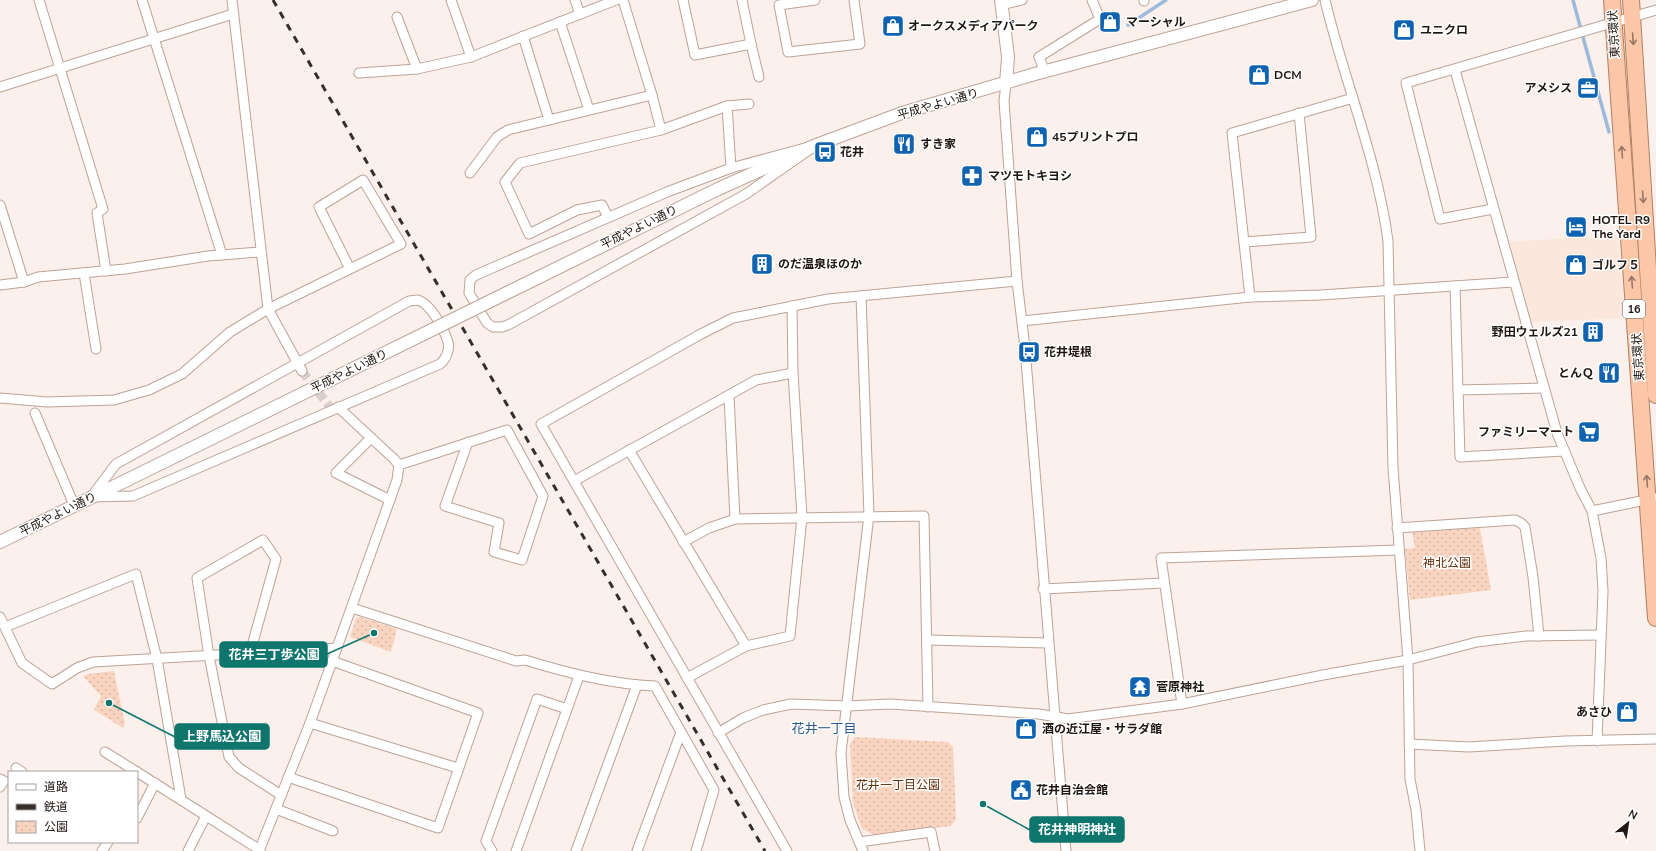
<svg xmlns="http://www.w3.org/2000/svg" width="1656" height="851" font-family="'Nunito Sans','Noto Sans JP',sans-serif">
<defs>
<pattern id="park-dots" width="8" height="8" patternUnits="userSpaceOnUse"><rect width="8" height="8" fill="#f9d4c0"/><path d="M2 2h.1M6 6h.1" fill="none" stroke="#d5b5a4" stroke-width="1.8" stroke-linecap="round"/></pattern>
</defs>
<rect width="100%" height="100%" fill="#fbf0eb"/>
<!-- built -->
<path fill="#fbe7dc" d="M1618,235L1625,318L1530,322L1507,242Z"/>
<!-- park -->
<g fill="url(#park-dots)">
<path d="M1480,528L1491,590L1410,600L1405,549L1415,548L1412,532Z"/>
<path d="M360,617L397,629L391,652L350,637L356,618Z"/>
<path d="M114,671L125,725L123,728L94,710L101,696L83,676L89,674Z"/>
<path d="M855,737L948,742L953,747L956,819L951,826L875,835L862,829L853,803L850,744Z"/>
</g>
<g fill="none" stroke-linecap="round" stroke-linejoin="round">
<!-- stream -->
<g stroke="#9dbadd" stroke-width="3.5">
<path d="M1573,0L1580,26"/>
<path d="M1128,25L1166,0"/>
<path d="M1583,37L1609,132"/>
</g>
<!-- minor-tunnel -->
<path stroke="#dacfca" stroke-width="9" stroke-dasharray="9 4.5" stroke-linecap="butt" d="M302,371L332,410"/>
<!-- minor casing -->
<g stroke="#bca396" stroke-width="11">
<g id="minor">
<path d="M39,0L103,209L97,213L106,271"/>
<path d="M142,0L222,255"/>
<path d="M232,0L268,309L302,371"/>
<path d="M451,0L471,57"/>
<path d="M575,0L580,14"/>
<path d="M623,0L652,95L661,130"/>
<path d="M683,0L695,55L751,44L742,0"/>
<path d="M815,0L779,5L788,52L860,44L854,0"/>
<path d="M1144,0V1"/>
<path d="M1325,0C1344,81 1377,158 1388,241L1393,468L1408,660L1410,779L1416,810L1420,851"/>
<path d="M1001,5L1022,0"/>
<path d="M397,17L417,69"/>
<path d="M560,22L589,110"/>
<path d="M523,36L549,120"/>
<path d="M751,44L759,77"/>
<path d="M1455,70L1557,433L1580,488L1592,511L1601,558L1603,591L1597,741"/>
<path d="M1045,72L1039,57L1100,19L1092,0"/>
<path d="M359,73L417,69L471,57L616,0"/>
<path d="M1006,84L1004,101L1017,281L1025,348L1066,851"/>
<path d="M0,87L233,14"/>
<path d="M727,106L731,168"/>
<path d="M816,145L746,194L508,325L502,327H493L487,323L469,293L470,280L476,275L667,192L731,168Z"/>
<path d="M470,173L497,137L508,130L652,95"/>
<path d="M0,205L24,282"/>
<path d="M1493,209L1440,219L1406,83L1656,10"/>
<path d="M608,217L602,205L577,210L529,234L505,182L520,163L661,130L727,106L749,104"/>
<path d="M1244,242L1311,237L1299,113"/>
<path d="M84,273L96,349"/>
<path d="M0,285L24,282L38,277L125,269L208,256L260,252"/>
<path d="M1455,286L1460,457L1564,451"/>
<path d="M861,296L869,515L841,753L844,797L850,820L863,851"/>
<path d="M1250,297L1232,133L1353,98"/>
<path d="M418,300C431,304 444,329 448,342C450,350 446,359 440,364L133,496L91,497L116,464L409,301Z"/>
<path d="M1022,321L1250,297L1321,295L1513,282"/>
<path d="M1458,390L1544,388"/>
<path d="M729,396L735,519"/>
<path d="M0,398L47,402L114,400L149,390L182,374L230,332L268,309L401,244L363,180L319,207L350,269"/>
<path d="M35,413L74,505"/>
<path d="M371,438L336,473L390,500"/>
<path d="M629,450L746,646"/>
<path d="M399,465L507,430L543,496L522,560L494,552L499,523L445,506L468,442"/>
<path d="M574,481L756,380L793,373"/>
<path d="M1592,511L1656,498"/>
<path d="M1397,528L1515,520L1521,523L1525,527L1533,577L1539,636"/>
<path d="M683,542L709,528L735,519L924,516L928,707"/>
<path d="M1043,589L1163,583"/>
<path d="M352,608L516,661L525,660C568,673 610,684 655,686L714,790L696,851"/>
<path d="M0,617L22,663L52,684L77,668L93,662L337,648"/>
<path d="M5,627L136,574L157,659L181,799"/>
<path d="M927,640L1048,643"/>
<path d="M250,653L276,559L263,540L197,578L209,656L229,757L239,768L281,795"/>
<path d="M687,678L746,646L790,636L802,517L793,373L792,306"/>
<path d="M1182,704L1161,558L1399,550"/>
<path d="M310,723L458,768"/>
<path d="M718,733L743,718L763,710L791,704L847,706L890,704L1039,714L1068,719L1182,704L1323,675L1408,660L1477,642L1526,636L1601,635"/>
<path d="M1409,744L1469,747L1565,741L1656,739"/>
<path d="M105,752L137,772"/>
<path d="M16,768L22,772"/>
<path d="M137,772L260,850"/>
<path d="M288,777L438,828L478,713L332,661"/>
<path d="M0,779L4,781L0,787"/>
<path d="M276,809L333,831"/>
<path d="M137,818L155,783"/>
<path d="M859,842L931,832L935,851"/>
<path d="M102,851L108,842"/>
<path d="M188,851L206,816"/>
<path d="M259,851L310,723L397,480L399,465L394,459L338,407"/>
<path d="M492,851L486,841L537,699L567,709"/>
<path d="M516,851L579,676"/>
<path d="M576,851L637,685"/>
<path d="M637,851L681,732"/>
<path d="M787,851L541,424L701,334L733,318L828,299L1017,281"/>
</g>
</g>
<!-- tertiary casing -->
<g stroke="#bca396" stroke-width="14">
<g id="tertiary">
<path d="M1001,0L1008,57L1006,84"/>
<path d="M718,189L816,145L902,113L1035,74L1312,0"/>
<path d="M0,542L125,481"/>
</g>
</g>
<!-- trunk casing -->
<g stroke="#af8066" stroke-width="18">
<g id="trunk">
<path d="M1612,0L1656,618"/>
<path d="M1631,0L1656,395"/>
</g>
</g>
<!-- minor -->
<use href="#minor" stroke="#fff" stroke-width="9"/>
<!-- tertiary -->
<use href="#tertiary" stroke="#fff" stroke-width="12"/>
<!-- trunk -->
<use href="#trunk" stroke="#fcc6a8" stroke-width="16"/>
<!-- rail -->
<path stroke="#372e29" stroke-width="3" stroke-dasharray="7 7" stroke-linecap="butt" d="M273,0L765,851"/>
<!-- tertiary-bridge casing -->
<g stroke="#bca396" stroke-width="14" stroke-linecap="butt">
<path id="tertiary-bridge" d="M125,481L718,189"/>
</g>
<!-- tertiary-bridge -->
<use href="#tertiary-bridge" stroke="#fff" stroke-width="12"/>
</g>
<!-- one-way arrows -->
<defs><path id="oneway-shaft" d="M-6 0H5M1.5-3L5.5 0L1.5 3" fill="none" stroke-width="1.6" stroke-linecap="round" stroke-linejoin="round"/></defs>
<g stroke="#997764">
<use href="#oneway-shaft" transform="translate(1633 39) rotate(86)"/>
<use href="#oneway-shaft" transform="translate(1622 152) rotate(-94)"/>
<use href="#oneway-shaft" transform="translate(1643 197) rotate(86)"/>
<use href="#oneway-shaft" transform="translate(1632 282) rotate(-94)"/>
<use href="#oneway-shaft" transform="translate(1647 481) rotate(-94)"/>
</g>
<!-- icons -->
<defs>
<g id="shop-square" transform="scale(1.15)"><rect x="-9" y="-9" width="18" height="18" rx="4" fill="#0f63b1" stroke="#fff"/><path d="M-5-2.5h2.3a2.7 3.5 0 0 1 5.4 0H5L5.5 6h-11ZM-1.5-2.5h3a1.5 2.3 0 0 0-3 0Z" fill="#fff"/></g>
<g id="office-square" transform="scale(1.15)"><rect x="-9" y="-9" width="18" height="18" rx="4" fill="#0f63b1" stroke="#fff"/><path d="M-6-3h4V-5.5h4V-3h4V5H-6ZM-1-4.5V-3h2v-1.5ZM-6 0V1H6V0Z" fill="#fff"/></g>
<g id="restaurant-square" transform="scale(1.15)"><rect x="-9" y="-9" width="18" height="18" rx="4" fill="#0f63b1" stroke="#fff"/><path d="M-5-6h1v4h1v-4h1v4h1v-4h1v5L-1.5 .5V6h-2V.5L-5-1ZM5-6V6H3V1.5H1.5Q1.5-4 5-6Z" fill="#fff"/></g>
<g id="bus-square" transform="scale(1.15)"><rect x="-9" y="-9" width="18" height="18" rx="4" fill="#0f63b1" stroke="#fff"/><path d="M-5-6H5V4H4V6H2V4H-2V6H-4V4H-5ZM-3.5-4V0h7V-4ZM-3.5 1.2v1.5H-2V1.2ZM2 1.2v1.5H3.5V1.2Z" fill="#fff"/></g>
<g id="pharmacy-square" transform="scale(1.15)"><rect x="-9" y="-9" width="18" height="18" rx="4" fill="#0f63b1" stroke="#fff"/><path d="M-2-6h4v4h4v4h-4v4h-4v-4h-4v-4h4Z" fill="#fff"/></g>
<g id="hotel-square" transform="scale(1.15)"><rect x="-9" y="-9" width="18" height="18" rx="4" fill="#0f63b1" stroke="#fff"/><path d="M-6-4.5h1.5V1H6V5H4.5V3h-9V5H-6ZM-4 0a1.8 1.8 0 1 1 3.6 0ZM.5 0V-2.5h3Q6-2.5 6 0Z" fill="#fff"/></g>
<g id="building-square" transform="scale(1.15)"><rect x="-9" y="-9" width="18" height="18" rx="4" fill="#0f63b1" stroke="#fff"/><path d="M-4-6H4V6H1V3H-1V6H-4ZM-2.5-4.3h1.7v1.8h-1.7ZM.8-4.3h1.7v1.8H.8ZM-2.5-1h1.7V.8h-1.7ZM.8-1h1.7V.8H.8Z" fill="#fff"/></g>
<g id="supermarket-square" transform="scale(1.15)"><rect x="-9" y="-9" width="18" height="18" rx="4" fill="#0f63b1" stroke="#fff"/><path d="M-6-5.5h2.5l.6 2H6L4.5 2H-2.5L-4.4-4H-6ZM-1.5 3.2a1.3 1.3 0 1 0 .1 0ZM3 3.2a1.3 1.3 0 1 0 .1 0Z" fill="#fff"/></g>
<g id="temple-square" transform="scale(1.15)"><rect x="-9" y="-9" width="18" height="18" rx="4" fill="#0f63b1" stroke="#fff"/><path d="M0-6L5-2H3V0L6.5 2.5H4V6H1.5V3h-3V6H-4V2.5H-6.5L-3 0V-2H-5Z" fill="#fff"/></g>
<g id="civic-square" transform="scale(1.15)"><rect x="-9" y="-9" width="18" height="18" rx="4" fill="#0f63b1" stroke="#fff"/><path d="M-.6-6.5H3V-4.5H.6V-3L4-1V1h2V6H-6V1h2V-1L-.6-3ZM-1.2 2.5V6h2.4V2.5Z" fill="#fff"/></g>
</defs>
<g fill-rule="evenodd">
<use href="#shop-square" x="1110" y="22"/>
<use href="#shop-square" x="893" y="26"/>
<use href="#shop-square" x="1404" y="30"/>
<use href="#shop-square" x="1259" y="75"/>
<use href="#office-square" x="1588" y="88"/>
<use href="#shop-square" x="1037" y="137"/>
<use href="#restaurant-square" x="904" y="144"/>
<use href="#bus-square" x="825" y="152"/>
<use href="#pharmacy-square" x="972" y="176"/>
<use href="#hotel-square" x="1576" y="227"/>
<use href="#building-square" x="762" y="264"/>
<use href="#shop-square" x="1576" y="265"/>
<use href="#building-square" x="1593" y="332"/>
<use href="#bus-square" x="1029" y="352"/>
<use href="#restaurant-square" x="1609" y="373"/>
<use href="#supermarket-square" x="1589" y="432"/>
<use href="#temple-square" x="1140" y="687"/>
<use href="#shop-square" x="1627" y="712"/>
<use href="#shop-square" x="1026" y="729"/>
<use href="#civic-square" x="1021" y="790"/>
</g>
<g text-anchor="middle" dominant-baseline="central" stroke-width="3" stroke-linejoin="round" paint-order="stroke">
<!-- shield labels -->
<rect fill="#fff" stroke="#635d59" stroke-width="1" x="1623" y="300" width="22" height="18" rx="3"/>
<g font-size="11" font-weight="bold" fill="#201712">
<text x="1634" y="309">16</text>
</g>
<!-- poi labels -->
<g font-size="12" font-weight="bold" fill="#201712" stroke="#fff" text-anchor="start">
<text x="1126" y="22">マーシャル</text>
<text x="908" y="26">オークスメディアパーク</text>
<text x="1420" y="30">ユニクロ</text>
<text x="1274" y="75">DCM</text>
<text x="1572" y="88" text-anchor="end">アメシス</text>
<text x="1052" y="137">45プリントプロ</text>
<text x="920" y="144">すき家</text>
<text x="840" y="152">花井</text>
<text x="988" y="176">マツモトキヨシ</text>
<text x="1592" y="220">HOTEL R9<tspan x="1592" dy="14">The Yard</tspan></text>
<text x="778" y="264">のだ温泉ほのか</text>
<text x="1592" y="265">ゴルフ５</text>
<text x="1578" y="332" text-anchor="end">野田ウェルズ21</text>
<text x="1044" y="352">花井堤根</text>
<text x="1594" y="373" text-anchor="end">とんＱ</text>
<text x="1574" y="432" text-anchor="end">ファミリーマート</text>
<text x="1156" y="687">菅原神社</text>
<text x="1612" y="712" text-anchor="end">あさひ</text>
<text x="1042" y="729">酒の近江屋・サラダ館</text>
<text x="1036" y="790">花井自治会館</text>
</g>
<!-- street labels -->
<g font-size="12" fill="#201712" stroke="#fff">
<text transform="translate(1614 34) rotate(-93)">東京環状</text>
<text transform="translate(938 104) rotate(-16)">平成やよい通り</text>
<text transform="translate(639 227) rotate(-26)">平成やよい通り</text>
<text transform="translate(1638 357) rotate(-94)">東京環状</text>
<text transform="translate(349 371) rotate(-26)">平成やよい通り</text>
<text transform="translate(58 514) rotate(-26)">平成やよい通り</text>
</g>
<!-- park labels -->
<g font-size="12" fill="#642f0b" stroke="#fff">
<text x="1447" y="563">神北公園</text>
<text x="898" y="785">花井一丁目公園</text>
</g>
<!-- neighbourhood labels -->
<g font-size="13" fill="#29598d" stroke="#fff">
<text x="824" y="729">花井一丁目</text>
</g>
</g>
<!-- callouts -->
<path fill="none" stroke="#0f766e" stroke-width="1.5" d="M374 633L327 654M109 703L175 737M983 804L1030 830"/>
<g fill="#0f766e" stroke="#fff" stroke-width="1.5">
<circle cx="374" cy="633" r="4"/>
<circle cx="109" cy="703" r="4"/>
<circle cx="983" cy="804" r="4"/>
</g>
<g fill="#0f766e" stroke="#0f766e" stroke-width="1.5">
<rect x="220" y="642" width="107" height="25" rx="4"/>
<rect x="175" y="724" width="94" height="25" rx="4"/>
<rect x="1030" y="817" width="94" height="25" rx="4"/>
</g>
<g font-size="13" text-anchor="middle" font-weight="bold" fill="#fff">
<text x="274" y="659">花井三丁歩公園</text>
<text x="222" y="741">上野馬込公園</text>
<text x="1077" y="834">花井神明神社</text>
</g>
<!-- legend -->
<rect x="8" y="771" width="130" height="72" fill="#ffffff" stroke="#a6a2a0"/>
<rect x="16" y="784" width="20" height="6" fill="#ffffff" stroke="#a6a2a0"/>
<text x="44" y="791" font-size="12" fill="#201712">道路</text>
<rect x="16" y="804" width="20" height="6" fill="#372e29" stroke="#a6a2a0"/>
<text x="44" y="811" font-size="12" fill="#201712">鉄道</text>
<rect x="16" y="821" width="20" height="12" fill="url(#park-dots)" stroke="#a6a2a0"/>
<text x="44" y="831" font-size="12" fill="#201712">公園</text>
<!-- north arrow -->
<g transform="translate(1628 823) rotate(30)" stroke="#ffffff" stroke-width="3" paint-order="stroke">
<path d="M0-3L7 15L0 10L-7 15Z" fill="#201712"/>
<text y="-6" font-size="11" font-weight="bold" text-anchor="middle" fill="#201712">N</text>
</g>
</svg>
